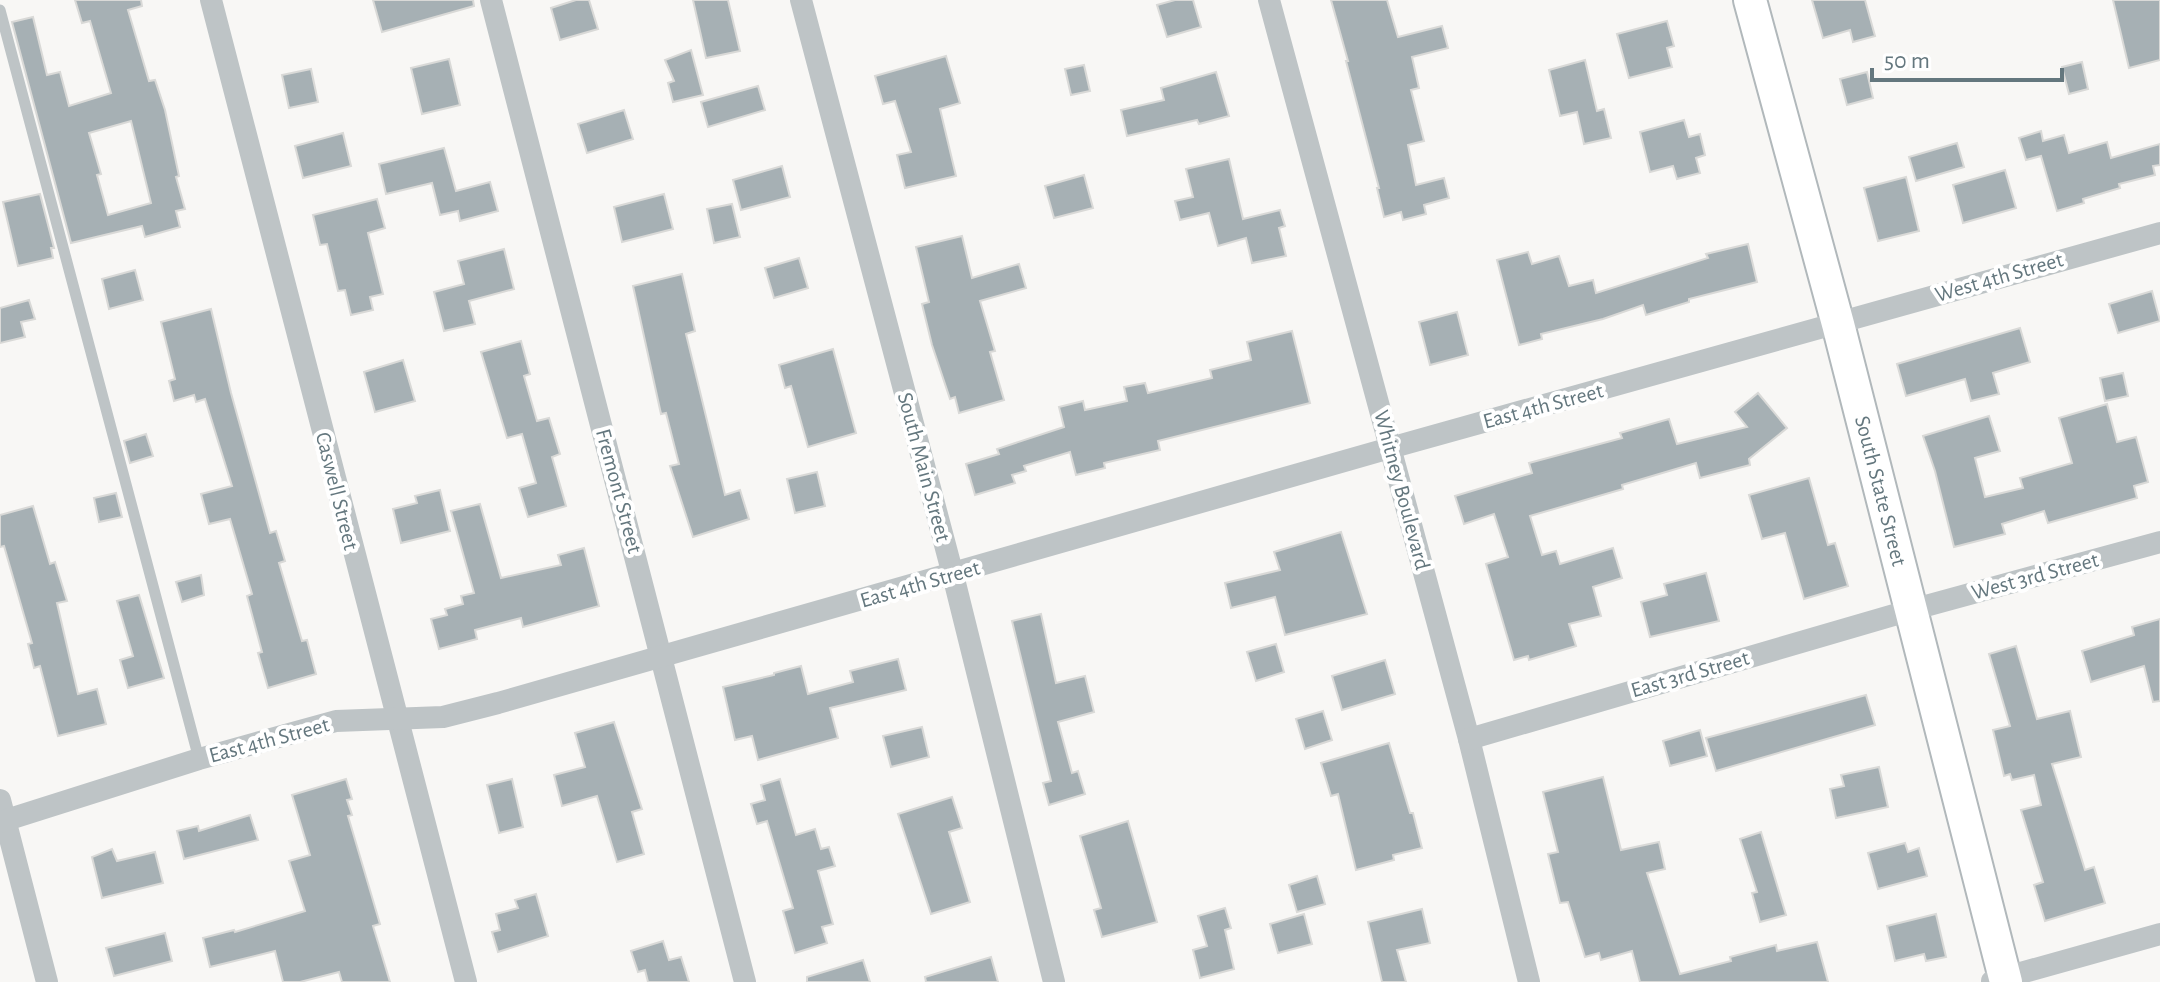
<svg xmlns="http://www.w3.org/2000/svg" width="2160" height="982" font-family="'Alegreya Sans',sans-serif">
<rect width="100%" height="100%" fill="#f8f7f5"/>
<!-- building -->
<g fill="#a6b0b4" stroke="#d9d9d7" stroke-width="2" fill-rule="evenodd">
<path d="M75,0H141L142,6L128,10L149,81L155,80L165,110L179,176L176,177L185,209L176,211L180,227L145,237L142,226L71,243L12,22L33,17L47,75L60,72L69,106L111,93L90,21L82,23ZM131,121L151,203L108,215L97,175L101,174L89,133Z"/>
<path d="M373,0H473L474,6L382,32Z"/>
<path d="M576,0H589L598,29L560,40L551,8Z"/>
<path d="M693,0H728L740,51L706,58Z"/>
<path d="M1175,0H1193L1201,27L1167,37L1157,5Z"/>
<path d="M1331,0H1387L1398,37L1442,26L1448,48L1412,57L1419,88L1411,90L1424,141L1408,145L1416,185L1444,178L1449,198L1424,205L1426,214L1403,220L1401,212L1384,217L1377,188H1379L1346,61H1348Z"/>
<path d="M1812,0H1865L1875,36L1853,42L1850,30L1823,38Z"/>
<path d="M2113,0H2160V60L2129,68Z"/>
<path d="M1667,21L1674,46L1667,48L1672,67L1629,78L1617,34Z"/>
<path d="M691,50L703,95L673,102L668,83L674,81L665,60Z"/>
<path d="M946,56L960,103L940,109L956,176L905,188L897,155L911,152L895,101L883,104L875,76Z"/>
<path d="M449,59L460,105L422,114L411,68Z"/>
<path d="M1585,60L1597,111L1604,109L1611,138L1584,144L1577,112L1560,116L1549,70Z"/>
<path d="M2082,62L2088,89L2069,94L2062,67Z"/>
<path d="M1084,65L1090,91L1071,95L1065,69Z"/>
<path d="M311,69L318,102L289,108L282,75Z"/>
<path d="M1216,72L1229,116L1199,124L1197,120L1127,136L1121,110L1164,100L1161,88Z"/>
<path d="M1867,72L1873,98L1847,105L1840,79Z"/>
<path d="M758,86L765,110L708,127L701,102Z"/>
<path d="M624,110L633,139L587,153L578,124Z"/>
<path d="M1684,120L1689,137L1700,134L1705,155L1696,158L1700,173L1677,179L1673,166L1650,172L1640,132Z"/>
<path d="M2041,131L2043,141L2064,135L2069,153L2107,142L2111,158L2160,144V165L2153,166L2155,175L2119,184L2120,188L2083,199L2084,203L2057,211L2041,156L2026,160L2019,138Z"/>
<path d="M343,133L351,166L303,178L295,146Z"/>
<path d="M1957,143L1964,167L1916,181L1909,157Z"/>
<path d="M444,148L456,191L490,182L498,211L460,221L458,211L440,215L432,183L386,194L379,164Z"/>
<path d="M1229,159L1243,219L1280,210L1285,226L1279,228L1286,256L1252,263L1246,238L1218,246L1209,213L1180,220L1175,201L1193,197L1186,169Z"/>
<path d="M782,166L790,197L741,210L733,180Z"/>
<path d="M2005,170L2016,208L1963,223L1953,185Z"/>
<path d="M1084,175L1093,208L1054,218L1045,186Z"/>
<path d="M1906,177L1919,231L1878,241L1864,188Z"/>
<path d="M40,194L54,248H51L53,258L18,266L3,202Z"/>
<path d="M664,194L673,229L622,242L614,207Z"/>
<path d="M377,199L385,228L368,233L383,294L370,297L373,310L351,315L345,290L338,291L327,244L320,245L313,215Z"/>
<path d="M732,204L740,237L714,243L707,209Z"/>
<path d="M962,236L972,278L1019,264L1026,288L980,301L995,351L990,352L1004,400L959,413L955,397L950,399L932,345L922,304L929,302L916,247Z"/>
<path d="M1748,244L1757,282L1689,299V302L1646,315L1643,305L1603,319L1541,334L1542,339L1519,345L1497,260L1528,252L1532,264L1559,256L1569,286L1593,280L1596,293L1708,258L1706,254Z"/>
<path d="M504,249L514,289L469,301L475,324L444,331L434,292L464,284L458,261Z"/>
<path d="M799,258L808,288L774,298L765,268Z"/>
<path d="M135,270L143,300L109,309L102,279Z"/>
<path d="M682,274L695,331L686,334L725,495L740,490L749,519L693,537L670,466L679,464L666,413L661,414L633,286Z"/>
<path d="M2152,291L2160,321L2118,333L2109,304Z"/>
<path d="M29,300L35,319L21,322L25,337L0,343V308Z"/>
<path d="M211,309L231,393L270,533L276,531L285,561L279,563L302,641L307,640L316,674L268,688L258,653L262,652L247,596L252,594L230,519L209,524L201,494L232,486L205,399L196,402L194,395L174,401L169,381L175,379L161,322Z"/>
<path d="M1457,312L1468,355L1430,365L1419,322Z"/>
<path d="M2020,328L2030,362L1993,373L1999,394L1971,401L1965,379L1906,396L1897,364Z"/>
<path d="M1292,331L1310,403L1158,441L1160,450L1104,463L1105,468L1076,475L1070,452L1024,466L1026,471L1012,475L1015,483L975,495L966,464L999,454L997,449L1064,427L1059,407L1083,401L1085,410L1127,401L1124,387L1145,383L1148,393L1212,378L1210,370L1251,360L1247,342Z"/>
<path d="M521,341L530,374L524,376L537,421L549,418L560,454L552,457L566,506L528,517L519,488L536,483L522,434L507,438L481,352Z"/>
<path d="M833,349L856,433L808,447L791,386L785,388L779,365Z"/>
<path d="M403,360L415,401L375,412L364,372Z"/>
<path d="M2123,373L2128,396L2105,401L2100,378Z"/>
<path d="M1758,393L1787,428L1749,459L1750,465L1700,478L1696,463L1622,485L1623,489L1530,516L1542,555L1556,551L1560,564L1613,548L1622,578L1593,587L1601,616L1569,624L1576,646L1529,660L1528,656L1514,660L1486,564L1508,557L1494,514L1464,524L1455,496L1532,473L1529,463L1622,438L1620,433L1669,419L1677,444L1747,427L1735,412Z"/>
<path d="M2107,404L2117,442L2136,437L2148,482L2134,486L2137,498L2048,523L2044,511L2002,524L2005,534L1954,547L1935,471L1923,436L1989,416L2000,451L1975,458L1985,497L2023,488L2020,478L2072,463L2059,418Z"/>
<path d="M146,434L153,456L130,463L124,441Z"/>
<path d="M817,472L825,506L795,513L787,479Z"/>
<path d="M1809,478L1828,545L1835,543L1848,586L1804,599L1785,533L1762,539L1749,495Z"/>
<path d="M440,490L450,531L401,543L393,509L417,503L415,496Z"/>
<path d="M116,493L122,517L99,522L94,498Z"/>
<path d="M480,504L501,578L561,565L558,555L584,548L599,606L523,627L521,618L475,630L477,639L439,649L431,619L447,615L445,609L463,604L461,596L474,593L451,511Z"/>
<path d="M33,506L50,564L55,562L67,601L57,603L78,694L97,689L106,724L58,736L40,666L34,668L28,644L32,643L4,546L0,547V515Z"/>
<path d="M1341,532L1367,614L1285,635L1275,597L1231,608L1225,583L1280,570L1274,552Z"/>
<path d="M1706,573L1719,621L1650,637L1641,602L1667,595L1664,584Z"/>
<path d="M201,575L204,595L182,602L176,582Z"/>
<path d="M139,595L164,678L128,688L120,660L133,656L117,601Z"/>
<path d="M1041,614L1056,683L1085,676L1094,712L1058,722L1072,773L1078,771L1085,794L1049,805L1043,783L1051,781L1012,621Z"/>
<path d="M2160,619V701L2153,702L2144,666L2091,682L2082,651L2134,635L2132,627Z"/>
<path d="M1276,644L1284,672L1256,681L1247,652Z"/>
<path d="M2016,646L2037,719L2070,711L2081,757L2052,764L2085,870L2094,867L2105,903L2045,921L2034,885L2043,882L2021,810L2041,805L2034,775L2012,780L2010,774L2004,776L1993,730L2010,726L1989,654Z"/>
<path d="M898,659L906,690L830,708L838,738L758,760L752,736L735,740L723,687L774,675V673L801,666L808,694L853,682L850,671Z"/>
<path d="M1385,660L1395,694L1342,710L1332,676Z"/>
<path d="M1866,695L1875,725L1716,771L1706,738Z"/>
<path d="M1323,711L1332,740L1305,749L1296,719Z"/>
<path d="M614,722L642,809L632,812L644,854L617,862L597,796L562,806L554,775L585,767L575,733Z"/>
<path d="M922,727L929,757L891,767L883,736Z"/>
<path d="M1700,730L1707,756L1670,766L1663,741Z"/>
<path d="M1389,743L1410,813H1413L1422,848L1393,855L1394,860L1356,870L1338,794L1331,796L1321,763Z"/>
<path d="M1879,767L1888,807L1836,818L1830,789L1844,786L1841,775Z"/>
<path d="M1603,777L1621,850L1659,842L1665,869L1647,873L1680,974L1731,961L1730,957L1776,945L1777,951L1817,942L1828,982H1640L1632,951L1601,960L1599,953L1585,957L1568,902L1560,903L1548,854L1558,852L1543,792Z"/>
<path d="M346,779L352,799L347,800L352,815L348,816L380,924L373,926L390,982H342L339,972L300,982H283L275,951L210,967L203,938L234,930L235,932L305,911L289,861L310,855L292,795Z"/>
<path d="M512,779L523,827L499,833L487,785Z"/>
<path d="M780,779L796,835L815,829L821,849L829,847L835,866L818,871L833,924L822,927L827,943L795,953L783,911L793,908L767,821L757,824L751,804L765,800L761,785Z"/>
<path d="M952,797L962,828L949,832L970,902L931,914L898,814Z"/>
<path d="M250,815L258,840L184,859L177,831L198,826L199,831Z"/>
<path d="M1128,821L1157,922L1102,937L1094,910L1101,908L1080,836Z"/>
<path d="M1761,832L1786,915L1760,922L1752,893L1757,892L1740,839Z"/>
<path d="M1905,843L1908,852L1919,848L1927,876L1878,889L1868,853Z"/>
<path d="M112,849L117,861L155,852L163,883L102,898L92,857Z"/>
<path d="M1317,876L1325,904L1297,912L1289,885Z"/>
<path d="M536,894L548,936L498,952L492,932L500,930L496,914L518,908L515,900Z"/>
<path d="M1225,908L1231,928L1225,930L1234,969L1200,978L1193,950L1207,946L1198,916Z"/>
<path d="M1422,909L1430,943L1397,950L1406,982H1382L1368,922Z"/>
<path d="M1304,914L1312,944L1278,953L1270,924Z"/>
<path d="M1936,914L1946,957L1926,961L1924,954L1895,961L1887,926Z"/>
<path d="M165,933L172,961L114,976L106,948Z"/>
<path d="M663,941L669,960L681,957L689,982H648L645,970L638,972L631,951Z"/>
<path d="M991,957L998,982H926L925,977Z"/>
<path d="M863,960L870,982H807V977Z"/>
</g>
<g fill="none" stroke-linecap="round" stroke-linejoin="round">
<!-- secondary casing -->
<g stroke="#b1b8bb" stroke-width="36">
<g id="secondary">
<path id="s1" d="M1750,0L1838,324L2006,982"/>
</g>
</g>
<!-- service -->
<path stroke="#bec4c6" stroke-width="11" d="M0,10L199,759"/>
<!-- minor -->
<g stroke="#bec4c6" stroke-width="22">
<path d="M211,0L466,982"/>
<path d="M491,0L745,982"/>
<path d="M801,0L953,575L1054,982"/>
<path d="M1269,0L1469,739L1529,982"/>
<path d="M1469,739L1911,610L2160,542"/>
<path d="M0,800L47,982"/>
<path d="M0,822L199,759L336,721L443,717L498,703L1390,448L2160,233"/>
<path d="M1992,981L2160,934"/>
</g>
<!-- secondary -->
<use href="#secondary" stroke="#fff" stroke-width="32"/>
</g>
<g text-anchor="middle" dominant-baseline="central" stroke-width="8" stroke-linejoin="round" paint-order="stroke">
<!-- street labels -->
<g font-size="22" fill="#64777e" stroke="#fff">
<text transform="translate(1999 277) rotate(-16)">West 4th Street</text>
<text transform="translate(1543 406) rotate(-15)">East 4th Street</text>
<text transform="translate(924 467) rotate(75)">South Main Street</text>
<text transform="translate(1402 490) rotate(75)">Whitney Boulevard</text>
<text transform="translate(337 491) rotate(76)">Caswell Street</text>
<text transform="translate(619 491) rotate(75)">Fremont Street</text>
<text stroke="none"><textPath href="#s1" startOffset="508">South State Street</textPath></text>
<text transform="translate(2035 576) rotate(-15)">West 3rd Street</text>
<text transform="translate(920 584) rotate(-16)">East 4th Street</text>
<text transform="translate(1690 674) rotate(-16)">East 3rd Street</text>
<text transform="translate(269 740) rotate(-15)">East 4th Street</text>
</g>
</g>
<!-- scale -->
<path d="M1872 68v12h190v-12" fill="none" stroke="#64777e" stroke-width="4"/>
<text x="1884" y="68" font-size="24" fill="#64777e" stroke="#ffffff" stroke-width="6" paint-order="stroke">50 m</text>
</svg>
